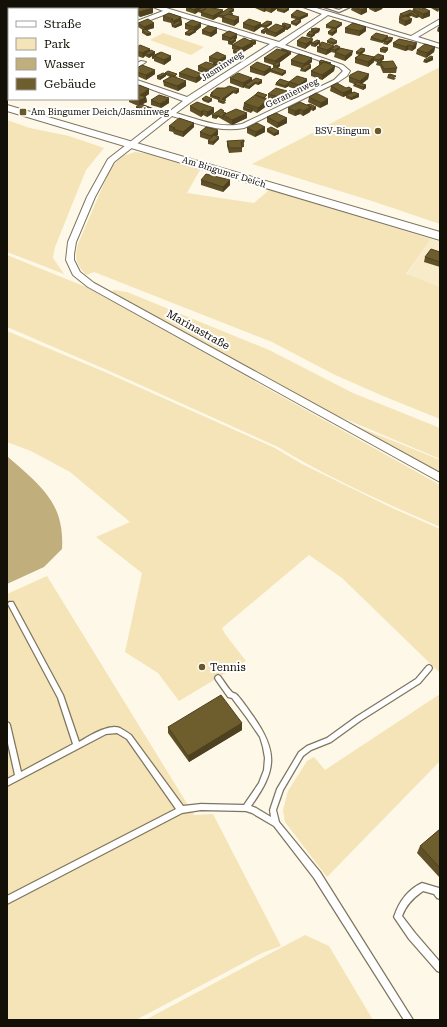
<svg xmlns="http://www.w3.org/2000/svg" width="447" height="1027" font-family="'Roboto Serif',serif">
<rect width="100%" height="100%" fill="#fef8e8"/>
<!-- built -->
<path fill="#f7ebc9" d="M431,239L440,242V287L406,275Z"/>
<!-- green -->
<g fill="#f4e4b8">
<path d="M163,33L204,47L191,55L150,40Z"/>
<path d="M440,67V224L375,202L252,164Z"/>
<path d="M7,120L30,128L69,136L104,148L86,170L55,247L53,258L64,274L7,252Z"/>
<path d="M135,152L150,154L200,170L187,193L254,203L269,190L431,239L406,274L440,287V419L383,396L333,374L272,342L94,272L86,275C76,264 74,258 78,244L111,167L123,156Z"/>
<path d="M7,255L86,287L440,485V527C385,503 329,478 278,447L107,370L7,327Z"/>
<path d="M114,290L127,292L269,350L353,393L440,428V459L324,410L114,293L112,291Z"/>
<path d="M7,331L105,372L275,448L302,464L390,507L440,529V673L342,578L309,555L222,628L225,634L246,661L179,701L158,673L125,652L142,573L96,537L130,522L70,472L31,451L7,442Z"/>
<path d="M327,414L440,460V474Z"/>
<path d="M47,576L194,815L213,814L281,946L262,953L136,1020H7V594Z"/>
<path d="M440,694V761L327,877L285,822L283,810L288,791L307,761L314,757L325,770Z"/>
<path d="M305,935L329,946L373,1020H145Z"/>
</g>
<!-- water -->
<path fill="#c0ae7c" d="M7,456C38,484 65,501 62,549L44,567L7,584Z"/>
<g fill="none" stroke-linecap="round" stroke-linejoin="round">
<!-- lane casing -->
<g stroke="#7e755e" stroke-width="2.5">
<g id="lane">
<path d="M324,7H329L339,10L345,7H350L339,12Z"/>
<path d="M9,602H13L63,695L79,742C89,736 109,723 120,728C124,730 128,733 131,735L183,806L201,804L244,805L259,783L264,770L265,758L263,747L260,737L247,718L232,698L228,697L216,680L215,678L216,676L218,675L220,676C224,681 227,687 231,691C232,693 235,693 236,694C240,697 250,712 253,716C279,753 276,771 251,806L256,808L271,817L270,810L277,789L299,752L307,746L327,738L356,717L416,679L427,666L429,665L431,666L432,668L431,670L420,683L360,721L331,742L311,750L303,756L283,790L276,810L279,822L320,872L413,1020H404L314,878L274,826L252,813L246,811L201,810L182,813L7,904V896L176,809L127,739L117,733L106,734L7,786V779L15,775L7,739V722L9,723L10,725L21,772L73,744L58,698L9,606L8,604Z"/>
<path d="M422,883L439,888L440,890V899L437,898L434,894L423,891C413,898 406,905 402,916L415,933L440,962V972L437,971L409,939L394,917C399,902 407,890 422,883Z"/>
</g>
</g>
<!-- street casing -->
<g stroke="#7e755e" stroke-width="2">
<g id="street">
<path d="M153,7H163L279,42L322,14L303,7H313L411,36L440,19V24L418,37L440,44V48L328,15L285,45L343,65L350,71L347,76L338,82L244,128C219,133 196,123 172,116L114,162L95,197L76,242L74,254V260L80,272L94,283L440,473V482L88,287L73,275L66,260L68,242L87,197L108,159L183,101L137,84V80L187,97L270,44L169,13L137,25V21L163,11ZM276,46L339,67L343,71L334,80L242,124C219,129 198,119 176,113L191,102Z"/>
<path d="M141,61L146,62L137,68V63Z"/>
</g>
</g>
<!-- secondary casing -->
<g stroke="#7e755e" stroke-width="2">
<path id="secondary" d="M7,105L440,232V240L7,111Z"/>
</g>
<!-- lane -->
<use href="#lane" fill="#fff" fill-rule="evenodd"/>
<!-- street -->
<use href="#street" fill="#fff" fill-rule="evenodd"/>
<!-- secondary -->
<use href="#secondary" fill="#fff" fill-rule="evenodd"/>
</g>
<!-- wall -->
<g fill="#5f5027">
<path d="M97,7H111L105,9H100Z"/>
<path d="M137,7H151L153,8V13L140,17L137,15V9H133V8Z"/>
<path d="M186,7H204L206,9L223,12L234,9V11L231,13L239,22L234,26L222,22V18L218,17L213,20L201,16V13L198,12L195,14L186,11Z"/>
<path d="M255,7H278V8L271,13L266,11L264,12L255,8Z"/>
<path d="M352,7H366L367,12L361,15L351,10Z"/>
<path d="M369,7H383L382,9L375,12L369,9Z"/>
<path d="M431,7H440L438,12L431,8Z"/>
<path d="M289,8V10L284,13L277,11V9Z"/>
<path d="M413,9L430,16L422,19L419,17L416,18L411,16L408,17L412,19L411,23L405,26L399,23V18L401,17H399L400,14L412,11Z"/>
<path d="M308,14V16L300,20H301V22L296,26L291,24V22L296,19L291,18V15Z"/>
<path d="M163,16L182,22H181H182V25L175,28L172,27L171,23L163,21Z"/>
<path d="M272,22V24L266,28L268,29L282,26V24L291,27L287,30H285V31L275,37L266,34V32L264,34L261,33V31L265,28L261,27V25Z"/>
<path d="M138,23H154V28L147,30L151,35L147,36L142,33V30H143L138,27Z"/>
<path d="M243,23L261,27L254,32L243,28Z"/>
<path d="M185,24L201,27L196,31V32L189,36L185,35V33L189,30L185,29Z"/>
<path d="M326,25H342L336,29H337V32L332,36L328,34V32L332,29L326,28Z"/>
<path d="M440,26V33L437,31L438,27Z"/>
<path d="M366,27V31L359,36L345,33V28Z"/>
<path d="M311,29H320L319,32L315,34V35L311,38L306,36L307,34L311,32Z"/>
<path d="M202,30L217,33L211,37L202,34Z"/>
<path d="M222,35L237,38L236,39V41L231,45L228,44V41L222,40Z"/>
<path d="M388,36V38L392,41L387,45L383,44L384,42L382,43L370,40L371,37Z"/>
<path d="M399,39L416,48L412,51L408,50L405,51L393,47V43Z"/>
<path d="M250,41H256V44L253,45V46L237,55L233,53V51L234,50L232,49V45Z"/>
<path d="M297,41L312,43L320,41V43L315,47L311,46V44L305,49L297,46Z"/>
<path d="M327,41L337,43L333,45L327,43Z"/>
<path d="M319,44L340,48L352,55L345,61L334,57L335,53L331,52L326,55L317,52V47L319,46Z"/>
<path d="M137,47L150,51L155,52V54L149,58L145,56L143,58L137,56Z"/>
<path d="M435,47L434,52L426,58L416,54L417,50Z"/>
<path d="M380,49L388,50L385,53L380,52Z"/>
<path d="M365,51L362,54L374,57L384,59L381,61L397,68L396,73H383L380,66L376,65L377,62L374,61V62L368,67L355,63V58L359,55L356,54V52Z"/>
<path d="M291,54L279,63H280V66L278,68L286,71V73L282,76L270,72L264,76L250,72V67H271V69L274,67H273V65L264,62V58Z"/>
<path d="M152,56H171V60L164,65L154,61V59H152Z"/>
<path d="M209,57L226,60L223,62L225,65L221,68L216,66V70L208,75L198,71V66L213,64V63L209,62Z"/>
<path d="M433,57V60L426,63L423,62L424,60Z"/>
<path d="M291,60L312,62L309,64L311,65V68L305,72L300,71L301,68L291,65Z"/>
<path d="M319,62L335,66L334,71L322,80L311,76V71L320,65H319Z"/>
<path d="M137,68L155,70V74L146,80L137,76Z"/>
<path d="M165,73L178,77H176L186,86L178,91L164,86L163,81L170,77L166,75V76L160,80L157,79V76L166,74Z"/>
<path d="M179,73L202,74V79L196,83L179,77Z"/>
<path d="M369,74L368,79L362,84L366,85V88L363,90L353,86L354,84L349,82V77Z"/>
<path d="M388,75L396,78L394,80L387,78Z"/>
<path d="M230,78H252V80H262V83L258,85L255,84L249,89L245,88V87L243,88L230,83Z"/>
<path d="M307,79V84L299,90L289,87V86L285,88L275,85L276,83L289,82Z"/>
<path d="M331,86L352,89V93L359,94V97L351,100L346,98V96L343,97L330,91Z"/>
<path d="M149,89V94L145,97H146L147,102L142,104L154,109V111L151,113L136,109V107L138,106L129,102V99H137Z"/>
<path d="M239,89V92L236,94L233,93L224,100L226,103L223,104L218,102V100L210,97L211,93Z"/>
<path d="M268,94L287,96L279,102L268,99Z"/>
<path d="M255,95L267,98L266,99L268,105L257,113L253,111L251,113L243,110L244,103L255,96Z"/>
<path d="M309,97L328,104L320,108L308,102Z"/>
<path d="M202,99L212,101L208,103L203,101Z"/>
<path d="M151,100L169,103L161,108L151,105Z"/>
<path d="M300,102L316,109L313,111L311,110L310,112L303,116L300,114L295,116L288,113V108Z"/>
<path d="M190,106L214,113L207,117L203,115L201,117L190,111Z"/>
<path d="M224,113H226L247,118L232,125L218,117L216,119L212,118V115Z"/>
<path d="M267,117L287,118V123L277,128L267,122Z"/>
<path d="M194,123V127L183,137L174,134L173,132L169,131V126Z"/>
<path d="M265,127V132L255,137L247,133V128Z"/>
<path d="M267,129L279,131V134L274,136L267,132Z"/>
<path d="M218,130V135L216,136L219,137V139L213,145L208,144V141L209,140L200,137V132Z"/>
<path d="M227,141L244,142V147H242V152L229,153L227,146Z"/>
<path d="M201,180L230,185L223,192L201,185Z"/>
<path d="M440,252V267L424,262L425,257Z"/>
<path d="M242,723V730L189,762L168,733V727Z"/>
<path d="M440,829V878L417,853L420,846Z"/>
</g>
<!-- shaded-wall -->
<g fill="#4d4120">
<path d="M102,7H111L105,9H102Z"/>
<path d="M199,7H204V9L198,10V12L195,14L194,10Z"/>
<path d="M266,7V11L264,12V8Z"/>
<path d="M273,7H278V8L271,13V8Z"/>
<path d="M379,7H383L382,9L378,11Z"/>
<path d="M153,8V13L140,17L139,12Z"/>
<path d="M289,8V10L284,13V11Z"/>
<path d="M367,8V12L361,15V10Z"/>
<path d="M378,8V11L375,12V9Z"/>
<path d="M234,9V11L229,14V12Z"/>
<path d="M223,10V14L218,15V17L213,20V16Z"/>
<path d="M430,11V16L422,19L423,14Z"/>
<path d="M411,13V16L403,19L404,16Z"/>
<path d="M308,14V16L299,20V18Z"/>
<path d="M419,15V17L416,18V16Z"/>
<path d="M181,17L182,22L174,26V21Z"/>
<path d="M239,17V22L234,26V21Z"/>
<path d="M412,19L411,23L405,26V21Z"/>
<path d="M301,20V22L296,26V24Z"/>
<path d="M182,22V25L175,28V26Z"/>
<path d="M272,22V24L266,28V26Z"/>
<path d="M154,23V28L144,31V27Z"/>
<path d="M201,23V27L196,31V32L189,36V34L194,31V27Z"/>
<path d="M261,23V27L254,32V27Z"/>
<path d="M342,23V25L335,30V28Z"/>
<path d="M291,25V27L287,30V28Z"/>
<path d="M285,27V31L275,37L276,33Z"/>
<path d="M366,27V31L359,36L360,31Z"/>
<path d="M217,28V33L211,37L210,33Z"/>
<path d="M320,29L319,32L315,34V31Z"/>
<path d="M337,29V32L332,36V33Z"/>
<path d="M267,30L266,32L264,34V32Z"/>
<path d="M151,33V35L147,36V34Z"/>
<path d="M315,33V35L311,38V35Z"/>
<path d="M237,34V38L230,42V38Z"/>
<path d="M388,36V39L382,43V41Z"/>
<path d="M393,38L392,41L387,45V42Z"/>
<path d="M236,39V41L231,45V42Z"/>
<path d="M313,39L312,44V43L311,44L305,49L306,44Z"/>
<path d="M256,41V44L253,45V46L242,53V48L253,42Z"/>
<path d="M320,41V43L315,47V44Z"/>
<path d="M337,41V43L333,45L334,43Z"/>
<path d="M417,43L416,48L412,51V46Z"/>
<path d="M408,45V50L405,51L406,47Z"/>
<path d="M334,46L333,50L331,49V52L326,55L327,50Z"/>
<path d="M340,47V49L335,53V50Z"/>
<path d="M435,47L434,52L426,58L427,53Z"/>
<path d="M388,48V50L385,53V50Z"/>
<path d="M150,49V53L145,54V56L143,58L142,53Z"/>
<path d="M365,49V51L360,55V53Z"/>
<path d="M241,50V52L237,55V52Z"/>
<path d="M353,51L352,55L345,61V56Z"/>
<path d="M155,52V54L149,58L148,55Z"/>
<path d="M288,52H291V54L275,66V61Z"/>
<path d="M171,56V60L164,65V60Z"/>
<path d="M226,56V60L219,65V60Z"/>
<path d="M384,56V59L379,63V60Z"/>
<path d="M374,57V62L368,67V62Z"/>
<path d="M433,57V60L426,63V61Z"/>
<path d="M312,58V62L303,69L304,64Z"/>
<path d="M225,63V65L221,68V66Z"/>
<path d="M280,63V66L277,68V66Z"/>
<path d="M216,65V70L208,75V70Z"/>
<path d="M311,65V68L305,72V70Z"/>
<path d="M335,66L334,71L322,80V75Z"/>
<path d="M271,67V70H270V72L264,76V72Z"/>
<path d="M155,70V74L146,80V75Z"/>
<path d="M286,71V73L282,76V74Z"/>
<path d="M166,74V76L160,80V77Z"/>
<path d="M202,74V79L196,83V78Z"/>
<path d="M369,74L368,79L359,85L360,81Z"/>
<path d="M252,78V83L245,85V87L243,88V83Z"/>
<path d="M307,79V84L299,90V85Z"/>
<path d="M262,80V83L258,85V83Z"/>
<path d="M186,81V86L178,91L177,86Z"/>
<path d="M255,82V84L249,89V87Z"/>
<path d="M289,83V86L285,88V86Z"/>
<path d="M366,85V88L363,90V87Z"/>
<path d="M149,89V94L140,99V95Z"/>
<path d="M239,89V92L236,94V91Z"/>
<path d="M352,89V93L343,97V93Z"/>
<path d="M233,91V93L222,101V99Z"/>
<path d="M287,91V96L279,102V97Z"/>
<path d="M359,94V97L351,100V98Z"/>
<path d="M146,97L147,102L139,106V101Z"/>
<path d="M169,98V103L161,108L160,104Z"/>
<path d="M212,99V101L208,103V101Z"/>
<path d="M328,99V104L320,108L321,103Z"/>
<path d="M268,100V105L257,113L258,108Z"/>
<path d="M311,107L310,112L303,116V111Z"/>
<path d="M316,107V109L313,111V108Z"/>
<path d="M214,108V113L207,117V112Z"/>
<path d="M154,109V111L151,113V111Z"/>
<path d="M300,109V114L295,116V111Z"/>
<path d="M203,110V115L201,117V112Z"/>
<path d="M247,113V118L232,125V120Z"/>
<path d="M218,115V117L216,119V116Z"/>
<path d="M287,118V123L277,128L278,123Z"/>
<path d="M194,123V127L183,137V132Z"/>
<path d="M265,127V132L255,137L256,132Z"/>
<path d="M218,130V135L211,140V136Z"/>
<path d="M279,131V134L274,136V134Z"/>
<path d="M219,137V139L213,145V142Z"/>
<path d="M230,180V185L223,192V187Z"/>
<path d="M242,723V730L189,762L188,756Z"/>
</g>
<!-- building -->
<g fill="#6e5d2d" stroke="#4d4120">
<path d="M44,7H51L70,8L69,9H42Z"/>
<path d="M137,7H151L153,8L139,12L137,11V9H134L133,8Z"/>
<path d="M186,7H199L194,10Z"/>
<path d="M203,7L206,8L201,11L198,10Z"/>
<path d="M208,7L223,10L213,16L201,12Z"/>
<path d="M280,7H286L289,8L284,11L277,9Z"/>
<path d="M355,7H366L367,8L361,10Z"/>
<path d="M370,7H375L378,8L375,9Z"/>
<path d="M417,7L421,9L424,8L430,11L423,14L413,9Z"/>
<path d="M433,7H440V9L438,10Z"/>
<path d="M229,8L234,9L229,12L233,14L231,15L228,14L225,16L218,15Z"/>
<path d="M297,10L308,14L299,18L291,15Z"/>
<path d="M410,10L419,15L416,16L411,13L404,16L400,14Z"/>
<path d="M169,13L181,17L174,21L171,20L173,19L163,16Z"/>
<path d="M228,14L239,17L234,21L222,17Z"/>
<path d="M406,16L412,19L405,21L399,18Z"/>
<path d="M148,19L154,23L144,27L138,23Z"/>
<path d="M249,19L261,23L254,27L243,23Z"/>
<path d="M297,19L301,20L296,24L291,22Z"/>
<path d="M192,20L201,23L194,27L185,24Z"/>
<path d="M333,20L342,23L335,28L326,25Z"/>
<path d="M178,21L182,22L175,26L172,25Z"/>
<path d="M267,21L272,22L266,26L261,25Z"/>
<path d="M284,23L291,25L287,28L284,27L286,26L282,24Z"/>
<path d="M353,23L366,27L360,31L345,28Z"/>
<path d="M276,24L285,27L276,33L267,30Z"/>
<path d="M208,26L217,28L210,33L202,30Z"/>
<path d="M266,28L268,29L264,32L261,31Z"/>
<path d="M316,28L320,29L315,31L311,29Z"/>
<path d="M333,28L337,29L332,33L328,32Z"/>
<path d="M145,29L151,33L147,34L142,30Z"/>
<path d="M191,29L196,30L189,34L185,33Z"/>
<path d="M229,31L237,34L230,38L222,35Z"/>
<path d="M310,31L315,33L311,35L307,34Z"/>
<path d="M376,33L388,36L382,41L371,37Z"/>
<path d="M302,37L313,39L306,44L297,41Z"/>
<path d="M389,37L393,38L387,42L384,41Z"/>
<path d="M233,38L236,39L231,42L228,41Z"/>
<path d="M244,38L253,42L242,48L232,45Z"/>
<path d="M331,38L337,41L334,43L327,41Z"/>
<path d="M399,39L417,43L412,46L408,45L406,47L393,43Z"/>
<path d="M252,40L256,41L253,43V42L250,41Z"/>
<path d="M317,40L320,41L315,44L312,43Z"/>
<path d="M322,42L334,46L327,50L317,47L321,45L319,44Z"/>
<path d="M425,44L435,47L427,53L417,50Z"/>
<path d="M140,45L150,49L142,53L137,51V47Z"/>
<path d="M336,45L340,47L335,50L331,49Z"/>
<path d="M383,47L388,48L385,50L380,49Z"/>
<path d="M237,48L241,50L237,52L233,51Z"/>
<path d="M340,48L353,51L345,56L335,52Z"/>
<path d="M361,48L365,49L360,53L356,52Z"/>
<path d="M277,49L288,52L275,61L264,58Z"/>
<path d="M283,49L291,52L288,54V52L281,50Z"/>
<path d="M151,50L155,52L148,55L145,54Z"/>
<path d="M161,52L171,56L164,60L154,56Z"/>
<path d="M217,52L226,56L219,60L209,57Z"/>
<path d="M159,53H160L154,56V57L152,56Z"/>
<path d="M299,54L312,58L304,64L291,60Z"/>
<path d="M361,54L374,57L368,62L355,58Z"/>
<path d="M378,54L384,56L379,60L374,59V57Z"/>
<path d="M431,56L433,57L426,61L424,60Z"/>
<path d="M321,60L331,63L329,64L324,62L322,63L319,62Z"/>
<path d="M379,60L384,62H380V63L377,62Z"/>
<path d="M221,61L225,63L221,66L213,63Z"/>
<path d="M393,61L397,68L384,69L380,62Z"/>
<path d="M206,62L216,65L208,70L198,66Z"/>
<path d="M257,62L271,67L264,72L250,67Z"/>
<path d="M277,62L280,63L277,66L273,65Z"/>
<path d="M324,62L335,66L322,75L311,71Z"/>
<path d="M307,64L311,65L305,70L301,68Z"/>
<path d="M142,65L155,70L146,75L137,72V68Z"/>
<path d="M275,67L286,71L282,74L270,70Z"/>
<path d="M187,68L202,74L196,78L179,73Z"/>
<path d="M168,71L177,74L175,76L165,73Z"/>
<path d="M358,71L369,74L360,81L349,77L350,75Z"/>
<path d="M163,73L166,74L160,77L157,76Z"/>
<path d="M238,73L252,78L243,83L230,78Z"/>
<path d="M390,74L396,76L395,77L388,75Z"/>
<path d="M172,76L186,81L177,86L163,81Z"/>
<path d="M297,76L307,79L299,85L289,82Z"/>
<path d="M256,78L262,80L258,83L255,82L249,87L245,85Z"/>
<path d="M280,79L289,82V83L285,86L276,83Z"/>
<path d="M357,82L366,85L363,87L354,84Z"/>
<path d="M337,83L346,88L349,87L352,89L343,93L331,86Z"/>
<path d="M139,85L149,89L140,95L146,97L139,101L133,99H137V87Z"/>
<path d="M229,86L239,89L236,91H233L222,99L226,100L223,102L218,100L220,98L210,95L213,93H211L217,88H225Z"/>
<path d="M276,88L287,91L279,97L268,94Z"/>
<path d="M258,92L267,95L264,98L255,95Z"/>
<path d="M354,92L359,94L351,98L346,95Z"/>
<path d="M316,93L328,99L321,103L309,97Z"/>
<path d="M159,95L169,98L160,104L151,100Z"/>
<path d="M255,95L268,100L258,108L244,103Z"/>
<path d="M206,96L212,99L208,101L202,99Z"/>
<path d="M197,102L214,108L207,112L203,110L201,112L190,106Z"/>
<path d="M300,102L311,107L303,111L300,109L295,111L288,108Z"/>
<path d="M141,104L154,109L151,111L136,107Z"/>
<path d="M310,104L316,107L313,108L307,105Z"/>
<path d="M245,106L253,109L251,110L243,108Z"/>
<path d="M221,109L224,111L222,112L226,113L223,115V118L218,115L216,116L212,115Z"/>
<path d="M236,109L247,113L232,120L223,115Z"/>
<path d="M276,113L287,118L278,123L267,117Z"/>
<path d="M179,118L194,123L183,132L173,129L175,128L169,126Z"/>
<path d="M257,123L265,127L256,132L247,128Z"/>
<path d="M206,127L218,130L211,136L200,132Z"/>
<path d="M271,127L279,131L274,134L267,129Z"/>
<path d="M214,135L219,137L213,142L208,141Z"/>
<path d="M244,140V142H241L242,148H229L227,141Z"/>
<path d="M206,174L230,180L223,187L201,180Z"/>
<path d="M431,249L440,252V262L425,257Z"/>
<path d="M221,695L242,723L188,756L168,727Z"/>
<path d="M440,829V868L420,846Z"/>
</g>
<!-- markers -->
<g fill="#6a5826" stroke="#fff" stroke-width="1.5">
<rect x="19" y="108" width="8" height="8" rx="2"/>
<circle cx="378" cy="131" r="4"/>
<circle cx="202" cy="667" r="4"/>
</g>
<g text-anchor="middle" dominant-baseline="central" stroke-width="4" stroke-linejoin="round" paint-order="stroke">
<!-- far-street labels -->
<g font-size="9" fill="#131007" stroke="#fff">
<text transform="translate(222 66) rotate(-33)">Jasminweg</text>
<text transform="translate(292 93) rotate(-26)">Geranienweg</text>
<text transform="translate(224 172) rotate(17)">Am Bingumer Deich</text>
</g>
<!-- far-poi labels -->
<g font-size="9" fill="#131007" stroke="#fff" text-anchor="start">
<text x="31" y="112">Am Bingumer Deich/Jasminweg</text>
<text x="370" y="131" text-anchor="end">BSV-Bingum</text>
</g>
<!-- street labels -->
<g font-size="11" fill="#131007" stroke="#fff">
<text transform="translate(198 330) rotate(29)">Marinastraße</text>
</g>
<!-- poi labels -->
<g font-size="11" fill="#131007" stroke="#fff" text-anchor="start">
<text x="210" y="667">Tennis</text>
</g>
</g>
<!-- border -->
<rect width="447" height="1027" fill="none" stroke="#131007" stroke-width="16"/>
<!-- legend -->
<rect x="8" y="8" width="130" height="92" fill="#ffffff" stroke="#a19f9c"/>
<rect x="16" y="21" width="20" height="6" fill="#ffffff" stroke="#a19f9c"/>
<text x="44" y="28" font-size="12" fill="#131007">Straße</text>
<rect x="16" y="38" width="20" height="12" fill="#f4e4b8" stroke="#a19f9c"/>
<text x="44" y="48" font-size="12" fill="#131007">Park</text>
<rect x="16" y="58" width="20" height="12" fill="#c0ae7c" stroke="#a19f9c"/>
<text x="44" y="68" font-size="12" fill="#131007">Wasser</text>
<rect x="16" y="78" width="20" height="12" fill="#6e5d2d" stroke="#a19f9c"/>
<text x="44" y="88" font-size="12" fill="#131007">Gebäude</text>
</svg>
